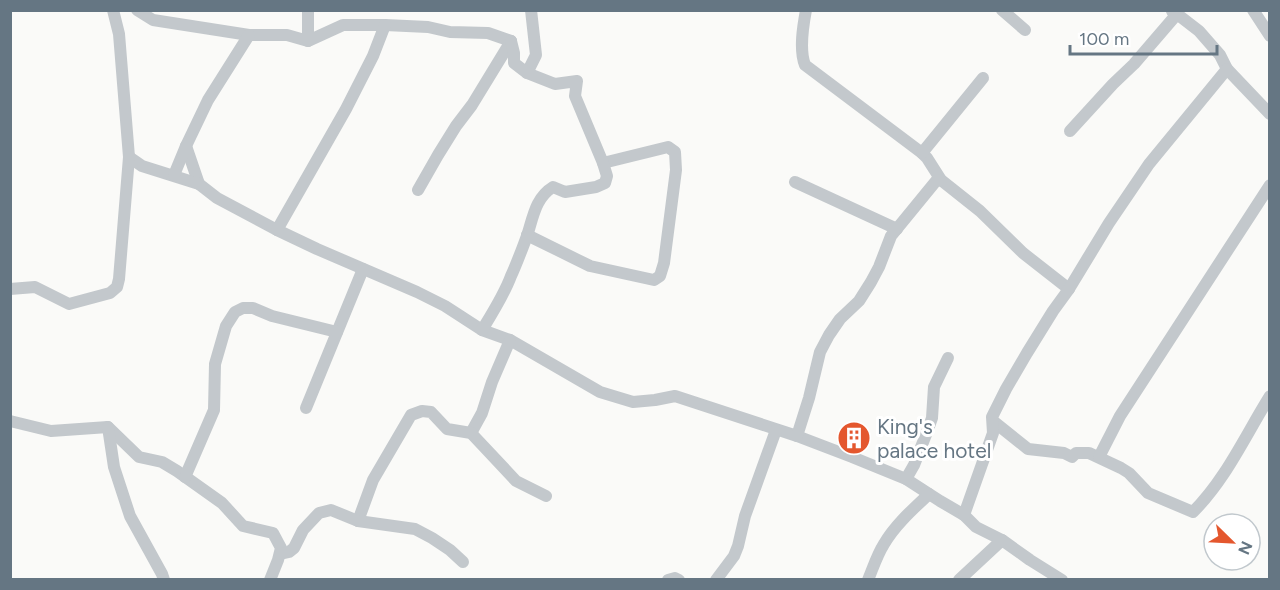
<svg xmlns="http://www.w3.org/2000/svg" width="1280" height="590" font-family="Figtree,sans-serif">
<rect width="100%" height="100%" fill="#fafaf8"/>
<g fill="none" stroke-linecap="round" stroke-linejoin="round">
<!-- minor -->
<g stroke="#c3c8cc" stroke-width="12">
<path d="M137,10L153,20L249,35H287L308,41L343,25H385L428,27L450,32L488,33L511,41"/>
<path d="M806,10C803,26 799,50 805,65L922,153L927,158L941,180L980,211L1023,253L1069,289"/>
<path d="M1002,10L1025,30"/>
<path d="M1253,10L1270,36"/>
<path d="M1172,11L1177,14L1199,31L1220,55L1227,69L1270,114"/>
<path d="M308,41V10"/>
<path d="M527,73L536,55L531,10"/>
<path d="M1070,131L1113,84L1134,64L1177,14"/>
<path d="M186,146L199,184"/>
<path d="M922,153L983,78"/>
<path d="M129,157L142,166L199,184L217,198L277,230L317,249L417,292L445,306L482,330L510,340L600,392L633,402L655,400L675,396L797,436L852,457L906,479L940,501L964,515L976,527L1002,540L1030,560L1062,580"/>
<path d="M174,175L186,146L208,100L249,35"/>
<path d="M795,182L897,229"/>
<path d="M418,190L438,155L456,126L472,105L511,41"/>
<path d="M277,230L346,109L373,56L385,25"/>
<path d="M527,235L590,266L654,280L660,276L664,263L676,170L675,152L668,147L603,163"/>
<path d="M10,289L35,287L69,304L110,293L117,287L119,279L129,157L119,34L113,10"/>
<path d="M482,330C493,312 504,295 511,276C517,263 522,249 527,236C533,218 535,198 553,187L565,192L596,187L605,183L607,176L603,163L575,96L577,81L555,84L527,73L514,63V53L511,41"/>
<path d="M306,408L363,269"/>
<path d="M10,421L51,431L108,427L139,457L162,462L177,471L222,503L243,526L273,533L281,548L278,560L270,580"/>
<path d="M993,421L1028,449L1064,453L1072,457L1076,453H1089L1121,468L1129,473L1148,493L1193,512C1226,479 1245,436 1270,396"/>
<path d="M108,427L114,467L130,516L162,574L164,580"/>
<path d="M471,433L482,413L492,382L510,340"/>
<path d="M797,436L809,398L820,352L829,335L840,319L859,301L871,282L879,267L891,236L936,181L941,180"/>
<path d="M1099,457L1120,416L1270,185"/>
<path d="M185,477L214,410L215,364L226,326L235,312L243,308H253L272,316L337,332"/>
<path d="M906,479L914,465L927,432L932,418L934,387L948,358"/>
<path d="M964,515L993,433L992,417L1006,389L1027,353L1053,311L1069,289L1109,223L1149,164L1227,69"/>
<path d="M358,521L373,480L411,415L422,411L431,412L447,429L471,433L516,481L546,496"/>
<path d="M280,554L289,552L294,548L303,530L319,513L331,510L358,521L415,529L432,538L450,550L463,562"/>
<path d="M668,580L675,578L679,580"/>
<path d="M716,580L734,556L738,546L745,516L776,430"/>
<path d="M868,580C873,568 877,555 884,544C895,525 913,509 929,494"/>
<path d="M959,580L1002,540"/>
</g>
</g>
<!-- icons -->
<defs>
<g id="building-disc" transform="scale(1.725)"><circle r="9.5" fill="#e4572e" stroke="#fff"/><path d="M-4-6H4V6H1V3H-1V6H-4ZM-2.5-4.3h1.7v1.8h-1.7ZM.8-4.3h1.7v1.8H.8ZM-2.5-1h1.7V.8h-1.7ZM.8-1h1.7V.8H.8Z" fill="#fff"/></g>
</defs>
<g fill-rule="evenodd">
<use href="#building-disc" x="854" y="438"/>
</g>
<g text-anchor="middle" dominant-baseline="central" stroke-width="6" stroke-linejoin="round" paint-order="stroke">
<!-- poi labels -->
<g font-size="21" fill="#657683" stroke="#fff" text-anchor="start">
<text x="877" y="426">King's<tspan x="877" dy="24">palace hotel</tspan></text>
</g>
</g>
<!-- border -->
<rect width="1280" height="590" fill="none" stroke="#657683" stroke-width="24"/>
<!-- north arrow -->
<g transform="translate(1232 542) rotate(114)"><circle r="28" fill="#ffffff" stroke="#c1c8cd" stroke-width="1.5"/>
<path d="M0-4.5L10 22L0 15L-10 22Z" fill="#e4572e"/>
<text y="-9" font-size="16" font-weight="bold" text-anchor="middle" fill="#657683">N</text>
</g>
<!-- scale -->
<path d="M1070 45v9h147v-9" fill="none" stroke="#657683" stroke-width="3"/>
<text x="1079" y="45" font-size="18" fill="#657683" stroke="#ffffff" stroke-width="4.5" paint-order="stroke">100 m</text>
</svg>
